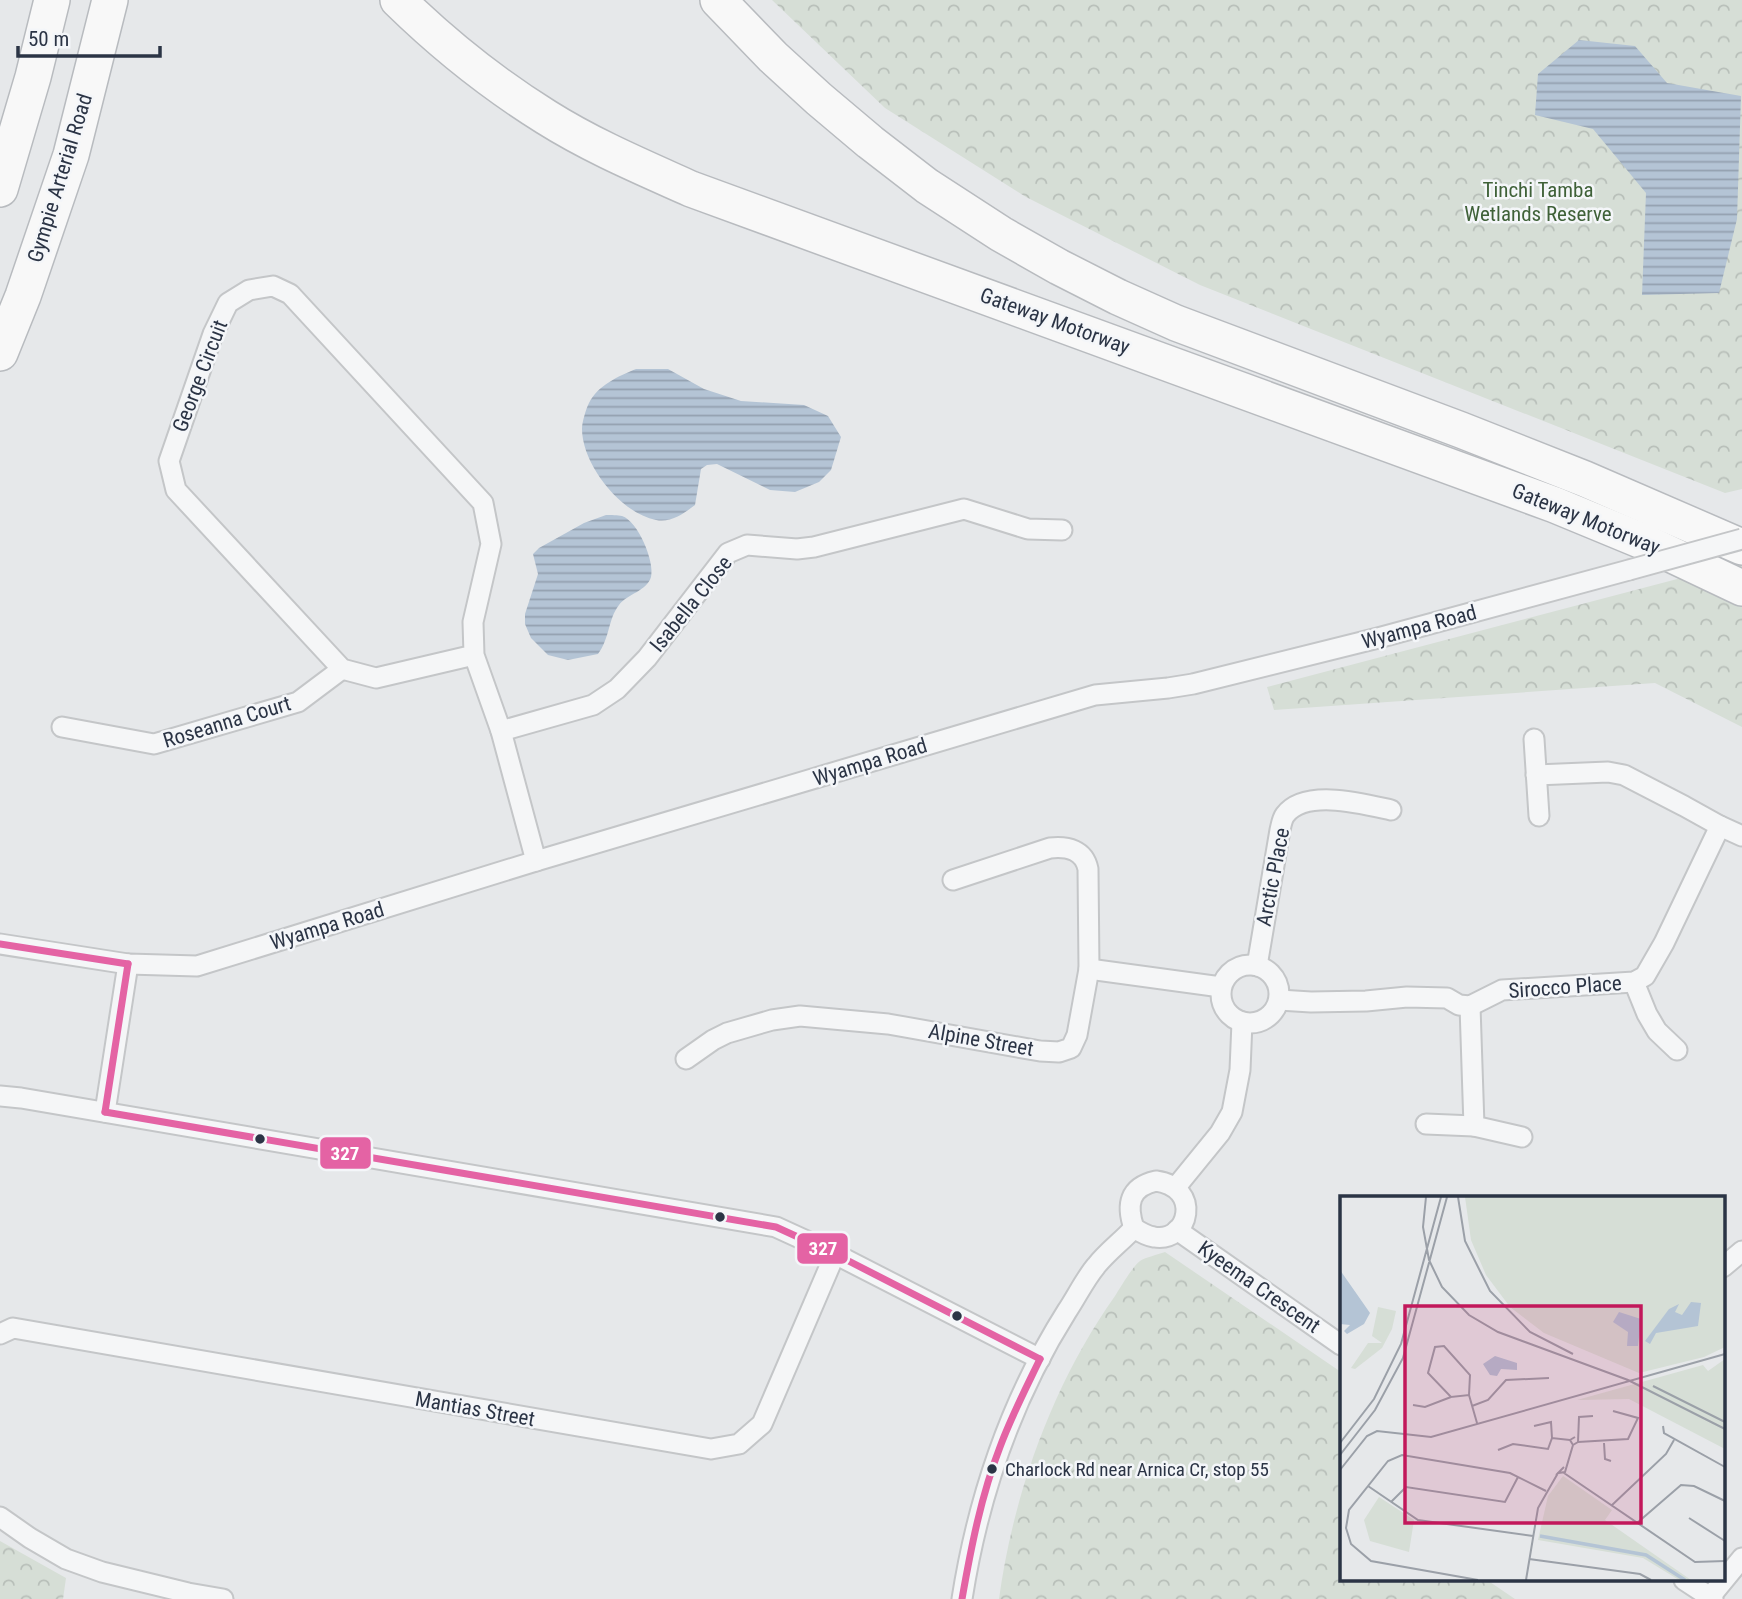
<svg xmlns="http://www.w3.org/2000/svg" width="1742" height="1599" font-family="'Roboto Condensed',sans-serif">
<defs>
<pattern id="park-crowns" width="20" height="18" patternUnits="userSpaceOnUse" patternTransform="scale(1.75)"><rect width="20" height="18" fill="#d6ded6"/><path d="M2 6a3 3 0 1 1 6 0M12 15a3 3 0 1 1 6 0" fill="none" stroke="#b8bfb9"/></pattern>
<pattern id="water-rules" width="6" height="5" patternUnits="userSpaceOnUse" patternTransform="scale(1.75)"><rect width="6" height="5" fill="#b4c4d5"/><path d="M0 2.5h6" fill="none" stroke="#93a0af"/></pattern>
</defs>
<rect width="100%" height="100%" fill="#e6e8ea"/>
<!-- park -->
<g fill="url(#park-crowns)">
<path d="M772,0H1742V489L1725,493L1200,285L1026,197L885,108Z"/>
<path d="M1742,562V727L1655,683L1274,710L1267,687Z"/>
<path d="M1165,1252L1341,1372V1580H1487L1515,1599H999C1013,1495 1053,1383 1115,1296C1120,1288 1133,1266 1140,1261C1146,1257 1157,1255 1165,1252Z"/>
<path d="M0,1541L66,1578L63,1599H0Z"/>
</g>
<!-- water -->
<g fill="url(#water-rules)">
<path d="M1579,40L1635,46L1667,83L1741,96L1737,219L1719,293L1642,295L1646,193L1593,129L1535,115L1538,74Z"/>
<path d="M636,369H668L704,389L741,401L804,405L828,416L841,437L831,470L819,482L795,492L770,490L717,464L707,465L701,469L695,505C683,514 671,523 656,520C620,513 582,464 582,429C582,422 586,409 589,403C598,385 619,376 636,369Z"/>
<path d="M606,515C611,515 618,515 622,516C638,521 655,562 651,577C647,591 627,594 619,605C608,619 610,638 598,654L568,660L548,655L531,638L525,624V614L538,574L533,554L539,548L584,523Z"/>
</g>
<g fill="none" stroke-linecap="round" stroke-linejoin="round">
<!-- street casing -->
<g stroke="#c4c6c8" stroke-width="23">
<g id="street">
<path d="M474,655L473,622L491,544L483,503L290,294L273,286L249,290L228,303L213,334L169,461L176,490L342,669L376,678L474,655L501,731L536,861"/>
<path d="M62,727L154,744L298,702L342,669"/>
<path d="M501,731L593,705L617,689L647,658L728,553L747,545L797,549L814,547L964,509L1028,529L1062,530"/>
<path d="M1534,739L1539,816"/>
<path d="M1720,826L1742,836"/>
<path d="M953,880L1050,848C1068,846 1084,850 1088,869L1089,969"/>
<path d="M0,944L128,964L197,966L536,861L1095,695L1168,688L1193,684L1378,638L1629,570"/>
<circle cx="1250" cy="994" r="29"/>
<path d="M1257,966L1280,830C1281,826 1282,819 1285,815C1305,788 1364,804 1391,810"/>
<path d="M1634,982L1647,1014L1657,1031L1677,1050"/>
<path d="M1279,1000L1311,1002L1366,1001L1407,997L1447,998L1459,1005L1470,1006L1502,990L1634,982L1645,976L1664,943L1720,826L1684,806L1624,775L1608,772L1536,775"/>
<path d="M1470,1006L1474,1126L1522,1137"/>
<path d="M686,1059L713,1040L727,1033L772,1020L800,1016L888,1024L1040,1051L1059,1052L1071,1048L1077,1035L1089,969L1221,987"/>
<path d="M0,1096L21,1098L776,1227L835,1254L1040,1359"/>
<path d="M105,1112L128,964"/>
<path d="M1426,1124L1474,1126"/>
<path d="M1156,1181C1202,1187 1190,1243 1154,1237C1147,1236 1140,1232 1134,1228C1126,1205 1129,1187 1156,1181Z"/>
<path d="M1176,1187L1220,1133L1232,1112L1240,1070L1242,1022"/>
<path d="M1177,1230L1341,1345"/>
<path d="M1723,1267L1742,1251"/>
<path d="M0,1334L13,1328L711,1449L739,1444L762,1424L835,1254"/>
<path d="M0,1517L30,1538L66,1559L102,1572L188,1593L223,1599"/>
<path d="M1684,1580L1713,1599"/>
<path d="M1710,1597L1742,1558"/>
<path d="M962,1599C978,1497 1012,1398 1067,1311C1077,1296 1085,1279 1096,1266C1107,1252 1122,1241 1134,1228"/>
</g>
</g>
<!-- highway casing -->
<g stroke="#b8bbbf" stroke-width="38">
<g id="highway">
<path d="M398,0C443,44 493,84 546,117C592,146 642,167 691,189L1555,505L1647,543L1742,588"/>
<path d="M718,0L773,57L819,99L870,142L927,186L1001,234L1059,267L1118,297L1176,323L1461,430L1585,479L1742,547"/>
<path d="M0,189L33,77L52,0"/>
<path d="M0,353L23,296L71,155L110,0"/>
</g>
</g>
<!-- street -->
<use href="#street" stroke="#f5f6f7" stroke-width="19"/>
<!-- highway -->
<use href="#highway" stroke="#f8f8f8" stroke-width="35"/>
<!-- street-bridge casing -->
<g stroke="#c4c6c8" stroke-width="23" stroke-linecap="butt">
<path id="street-bridge" d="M1629,570L1742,539"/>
</g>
<!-- street-bridge -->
<use href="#street-bridge" stroke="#f5f6f7" stroke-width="19"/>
<!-- bus-1 casing -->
<g stroke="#f4f6f9" stroke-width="12">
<g id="bus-1">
<path d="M0,944L128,964"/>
<path d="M105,1112L776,1227L835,1254L1040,1359"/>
<path d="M105,1112L128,964"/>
<path d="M962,1599C971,1548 981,1496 1000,1447C1011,1417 1026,1388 1040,1359"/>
</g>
</g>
<!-- bus-1 -->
<use href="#bus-1" stroke="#e463a4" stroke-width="7"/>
</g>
<!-- markers -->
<g fill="#2b3445" stroke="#f4f6f9" stroke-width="2.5">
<circle cx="260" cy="1139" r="6"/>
<circle cx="720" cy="1217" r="6"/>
<circle cx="957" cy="1316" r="6"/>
<circle cx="992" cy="1469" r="6"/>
</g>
<g text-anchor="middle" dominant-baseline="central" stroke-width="5" stroke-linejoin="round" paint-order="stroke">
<!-- bus labels -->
<g font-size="19" fill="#2b3445" stroke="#f4f6f9" text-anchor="start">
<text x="1005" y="1469">Charlock Rd near Arnica Cr, stop 55</text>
</g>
<!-- street labels -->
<g font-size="21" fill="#2b3445" stroke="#f4f6f9">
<text transform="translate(60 178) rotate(-73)">Gympie Arterial Road</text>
<text transform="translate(1055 321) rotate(20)">Gateway Motorway</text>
<text transform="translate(200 376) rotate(-69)">George Circuit</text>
<text transform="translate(1586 519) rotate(22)">Gateway Motorway</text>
<text transform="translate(691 604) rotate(-51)">Isabella Close</text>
<text transform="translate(1419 627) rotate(-15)">Wyampa Road</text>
<text transform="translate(227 722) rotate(-17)">Roseanna Court</text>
<text transform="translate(870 762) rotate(-17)">Wyampa Road</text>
<text transform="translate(1273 877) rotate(-79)">Arctic Place</text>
<text transform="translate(327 926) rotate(-17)">Wyampa Road</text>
<text transform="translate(1565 987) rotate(-4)">Sirocco Place</text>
<text transform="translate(981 1040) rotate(10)">Alpine Street</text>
<text transform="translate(1259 1287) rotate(35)">Kyeema Crescent</text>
<text transform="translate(475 1409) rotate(10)">Mantias Street</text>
</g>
<!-- park labels -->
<g font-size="21" fill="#3f6138" stroke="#f4f6f9">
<text x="1538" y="190">Tinchi Tamba<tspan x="1538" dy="24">Wetlands Reserve</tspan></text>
</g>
</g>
<!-- overview -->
<g transform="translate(1340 1196)">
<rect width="385" height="385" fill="#e6e8ea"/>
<path d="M125,1H385V151L364,161L299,177L204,137L170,111L146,79L131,44ZM38,111L56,115L52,133L42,152L15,173L11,172L28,147H42L32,140ZM385,163V253L289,203L237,204L363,169L368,175ZM223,280L272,314L265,324L351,384H339L303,362L198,344L208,300ZM39,301L74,324L69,356L30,345L24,324Z" fill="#d6ded6"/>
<path d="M0,74L30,117L24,128L7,138L4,135L10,129L0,128ZM351,106L361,107L358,130L316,137L310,148L305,145L329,113L339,108L335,116L342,119ZM279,116L301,123L298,150H287L288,136L273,126ZM155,160L177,167V174L161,173L157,180L150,179L143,168Z" fill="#b4c4d5"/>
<path fill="none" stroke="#b4c4d5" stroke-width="3.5" d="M200,340L306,359L345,384"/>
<path fill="none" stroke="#9ba0a8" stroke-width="2" d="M86,1L83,31L89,64L102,91L129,119L158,136L288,184L385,233M118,1L125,45L150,95L190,136L233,158M313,190L385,226M129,199L130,179L104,150L95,151L88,177L111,201L129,199L137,227M73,209L85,211L111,201M132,210L148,204L166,184L209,182M194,230L211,226L212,242M323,230L324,237L385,271M235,241L230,244L233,249L238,246L239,221L253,220M238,246L288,243L298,222L273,215M0,247L34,203L61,148L101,1M264,247L265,263L271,265M158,254L173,248L208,253L212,242L230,244M0,259L35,214L63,162L107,1M224,271L218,277L225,276L233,249M0,274L27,240L37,235L91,241L385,158M224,277L355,366L385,365M28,290L78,324L193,340M51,306L66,291L165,306L178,281M271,310L326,258L334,244M349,322L385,345M297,327L341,289L354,290L385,305M189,363L300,378L311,384M138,384L31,365L11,348L6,332L9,314L48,265L62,259L170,277L206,295M186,384L198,312L218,277"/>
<path fill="#c2185b" fill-opacity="0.15" stroke="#c2185b" stroke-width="3.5" d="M65,110H301V327H65Z"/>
<rect width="385" height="385" fill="none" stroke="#2b3445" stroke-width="3.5"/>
</g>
<g stroke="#f4f6f9" stroke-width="2.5">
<rect x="319" y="1136" width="53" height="34" rx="7" fill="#e463a4"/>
<rect x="796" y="1232" width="53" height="33" rx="7" fill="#e463a4"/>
</g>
<g font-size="19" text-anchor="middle" font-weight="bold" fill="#fff">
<text x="345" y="1160">327</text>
<text x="823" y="1255">327</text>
</g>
<!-- scale -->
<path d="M18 46v10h142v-10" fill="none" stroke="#2b3445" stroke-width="3.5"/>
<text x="28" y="46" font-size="21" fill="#2b3445" stroke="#f4f6f9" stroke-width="5" paint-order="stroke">50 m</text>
</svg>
